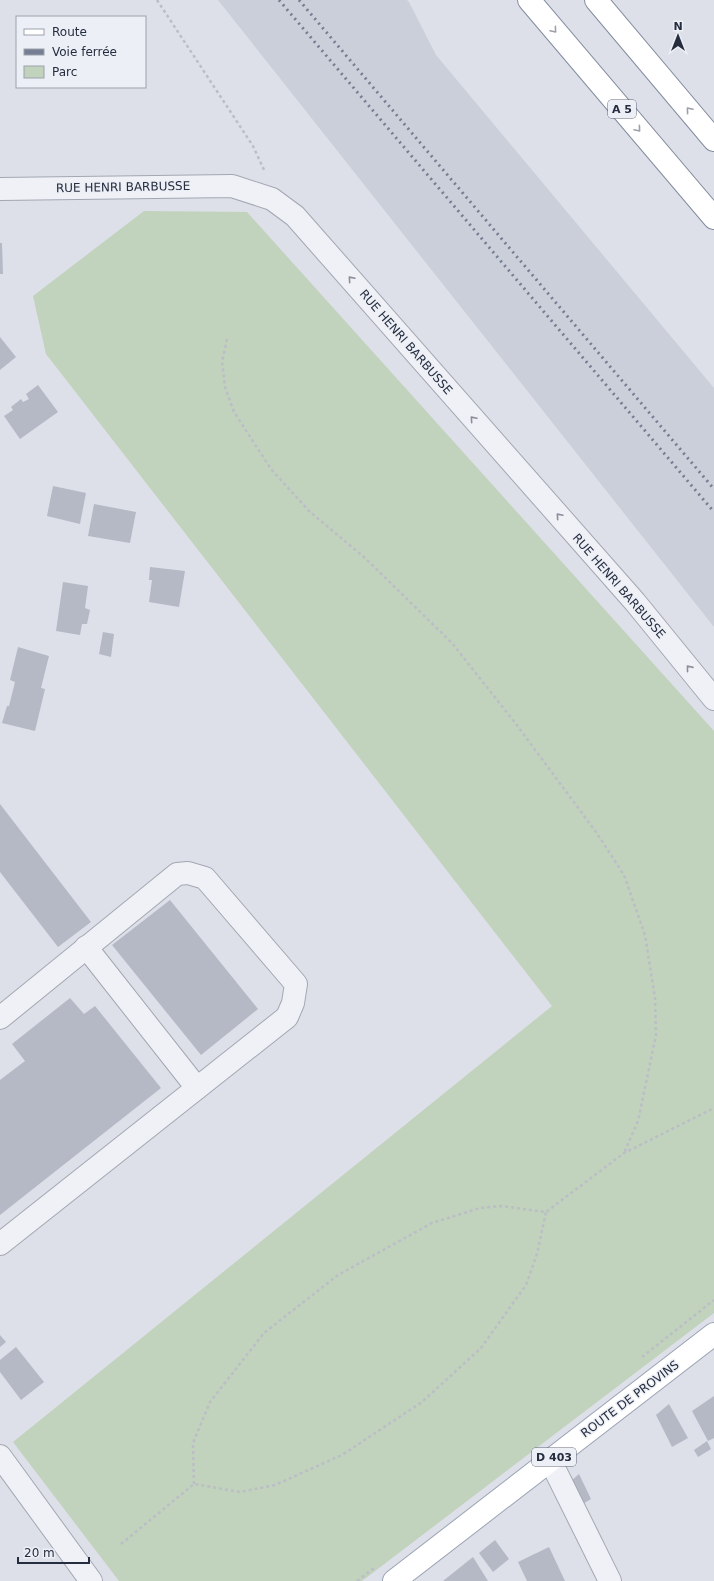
<svg xmlns="http://www.w3.org/2000/svg" width="714" height="1581" font-family="'DejaVu Sans',sans-serif">
<rect width="100%" height="100%" fill="#dde0e8"/>
<!-- built -->
<path fill="#cbcfda" d="M218,0H407L409,2L436,55L714,388V627Z"/>
<!-- green -->
<path fill="#c1d2bd" d="M144,211L247,212L714,731V1313L362,1581H119L13,1442L552,1006L46,354L33,296Z"/>
<!-- building -->
<g fill="#b4b9c5">
<path d="M0,243H2L3,274H0Z"/>
<path d="M0,337L16,357L0,370Z"/>
<path d="M38,385L58,412L20,439L4,416L13,410L11,407L21,399L23,402L29,399L26,394Z"/>
<path d="M53,486L86,493L80,524L47,516Z"/>
<path d="M94,504L136,512L130,543L88,536Z"/>
<path d="M150,567L185,571L179,607L149,602L152,580H149Z"/>
<path d="M63,582L88,586L85,608L90,610L87,624H82L80,635L56,631Z"/>
<path d="M103,632L114,634L111,657L99,654Z"/>
<path d="M18,647L49,656L41,688L45,689L35,731L2,723L7,706H9L15,682L10,680Z"/>
<path d="M0,804L91,922L58,947L0,872Z"/>
<path d="M170,900L258,1009L201,1055L112,945Z"/>
<path d="M70,998L84,1014L95,1006L161,1088L0,1215V1080L25,1061L12,1044Z"/>
<path d="M0,1335L6,1342L0,1347Z"/>
<path d="M16,1347L44,1382L21,1400L0,1372V1360Z"/>
<path d="M714,1396V1438L708,1441L692,1411Z"/>
<path d="M669,1404L688,1438L672,1447L656,1415Z"/>
<path d="M707,1441L711,1449L698,1457L694,1450Z"/>
<path d="M579,1474L591,1499L581,1505L570,1482Z"/>
<path d="M495,1540L509,1559L493,1572L479,1553Z"/>
<path d="M549,1547L565,1581H527L518,1562Z"/>
<path d="M473,1557L488,1581H443Z"/>
</g>
<g fill="none" stroke-linecap="round" stroke-linejoin="round">
<!-- minor casing -->
<g stroke="#a2a7b2" stroke-width="24">
<g id="minor">
<path d="M0,189L232,186L272,199L295,216L635,602L714,699"/>
<path d="M86,947L197,1088"/>
<path d="M0,1018L177,874L188,873L205,878L296,984L293,1003L287,1017L0,1244"/>
<path d="M0,1456L91,1581"/>
<path d="M550,1460L610,1581"/>
</g>
</g>
<!-- major casing -->
<g stroke="#9ba3b4" stroke-width="24">
<path id="major" d="M394,1581L714,1334"/>
</g>
<!-- highway casing -->
<g stroke="#838c9f" stroke-width="24">
<g id="highway">
<path d="M529,0L714,218"/>
<path d="M596,0L714,140"/>
</g>
</g>
<!-- path -->
<g stroke="#bbbec6" stroke-width="2.5" stroke-dasharray="3 3" stroke-linecap="butt">
<path d="M157,0L253,146L265,172"/>
<path d="M227,339L222,362L225,387L234,412L271,469L309,511L365,558L452,643L516,724L596,832L624,875L645,935L655,998L656,1035L638,1121L624,1153"/>
<path d="M642,1357L714,1300"/>
<path d="M194,1484L193,1443L210,1402L264,1333L338,1275L432,1223L480,1208L501,1206L546,1212L624,1153L714,1108"/>
<path d="M121,1544L194,1484L240,1492L275,1485L342,1455L422,1402L481,1348L526,1285L537,1254L546,1212"/>
<path d="M357,1581L374,1568"/>
</g>
<!-- minor -->
<use href="#minor" stroke="#f0f1f6" stroke-width="22"/>
<!-- major -->
<use href="#major" stroke="#fff" stroke-width="22"/>
<!-- highway -->
<use href="#highway" stroke="#fff" stroke-width="22"/>
<!-- rail -->
<g stroke="#757e92" stroke-width="3" stroke-dasharray="2 4" stroke-linecap="butt">
<path d="M279,0L714,512"/>
<path d="M299,0L714,489"/>
</g>
</g>
<!-- one-way arrows -->
<defs><path id="oneway-chevron" d="M-2-3.5L2.5 0L-2 3.5" fill="none" stroke-width="1.6" stroke-linecap="round" stroke-linejoin="round"/></defs>
<g stroke="#9da0a9">
<use href="#oneway-chevron" transform="translate(554 30) rotate(50)"/>
<use href="#oneway-chevron" transform="translate(689 110) rotate(-130)"/>
<use href="#oneway-chevron" transform="translate(638 129) rotate(50)"/>
</g>
<g stroke="#8a8f9a">
<use href="#oneway-chevron" transform="translate(351 279) rotate(-131)"/>
<use href="#oneway-chevron" transform="translate(473 419) rotate(-131)"/>
<use href="#oneway-chevron" transform="translate(559 516) rotate(-131)"/>
<use href="#oneway-chevron" transform="translate(689 668) rotate(-129)"/>
</g>
<g text-anchor="middle" dominant-baseline="central" stroke-width="3" stroke-linejoin="round" paint-order="stroke">
<!-- shield labels -->
<g fill="#eceff5" stroke="#616776" stroke-width="1">
<rect x="608" y="100" width="28" height="18" rx="3"/>
<rect x="532" y="1448" width="44" height="18" rx="3"/>
</g>
<g font-size="11" font-weight="bold" fill="#252d3f">
<text x="622" y="109">A 5</text>
<text x="554" y="1457">D 403</text>
</g>
<!-- street labels -->
<g font-size="12" fill="#252d3f" stroke="#eceff5">
<text transform="translate(123 187) rotate(-1)">RUE HENRI BARBUSSE</text>
<text transform="translate(406 342) rotate(49)">RUE HENRI BARBUSSE</text>
<text transform="translate(619 586) rotate(49)">RUE HENRI BARBUSSE</text>
<text transform="translate(630 1399) rotate(-37)">ROUTE DE PROVINS</text>
</g>
</g>
<!-- legend -->
<rect x="16" y="16" width="130" height="72" fill="#eceff5" stroke="#9ca1ac"/>
<rect x="24" y="29" width="20" height="6" fill="#ffffff" stroke="#9ca1ac"/>
<text x="52" y="36" font-size="12" fill="#252d3f">Route</text>
<rect x="24" y="49" width="20" height="6" fill="#757e92" stroke="#9ca1ac"/>
<text x="52" y="56" font-size="12" fill="#252d3f">Voie ferrée</text>
<rect x="24" y="66" width="20" height="12" fill="#c1d2bd" stroke="#9ca1ac"/>
<text x="52" y="76" font-size="12" fill="#252d3f">Parc</text>
<!-- north arrow -->
<g transform="translate(678 36)" stroke="#eceff5" stroke-width="3" paint-order="stroke">
<path d="M0-3L7 15L0 10L-7 15Z" fill="#252d3f"/>
<text y="-6" font-size="11" font-weight="bold" text-anchor="middle" fill="#252d3f">N</text>
</g>
<!-- scale -->
<path d="M18 1557v6h71v-6" fill="none" stroke="#252d3f" stroke-width="2"/>
<text x="24" y="1557" font-size="12" fill="#252d3f" stroke="#eceff5" stroke-width="3" paint-order="stroke">20 m</text>
</svg>
